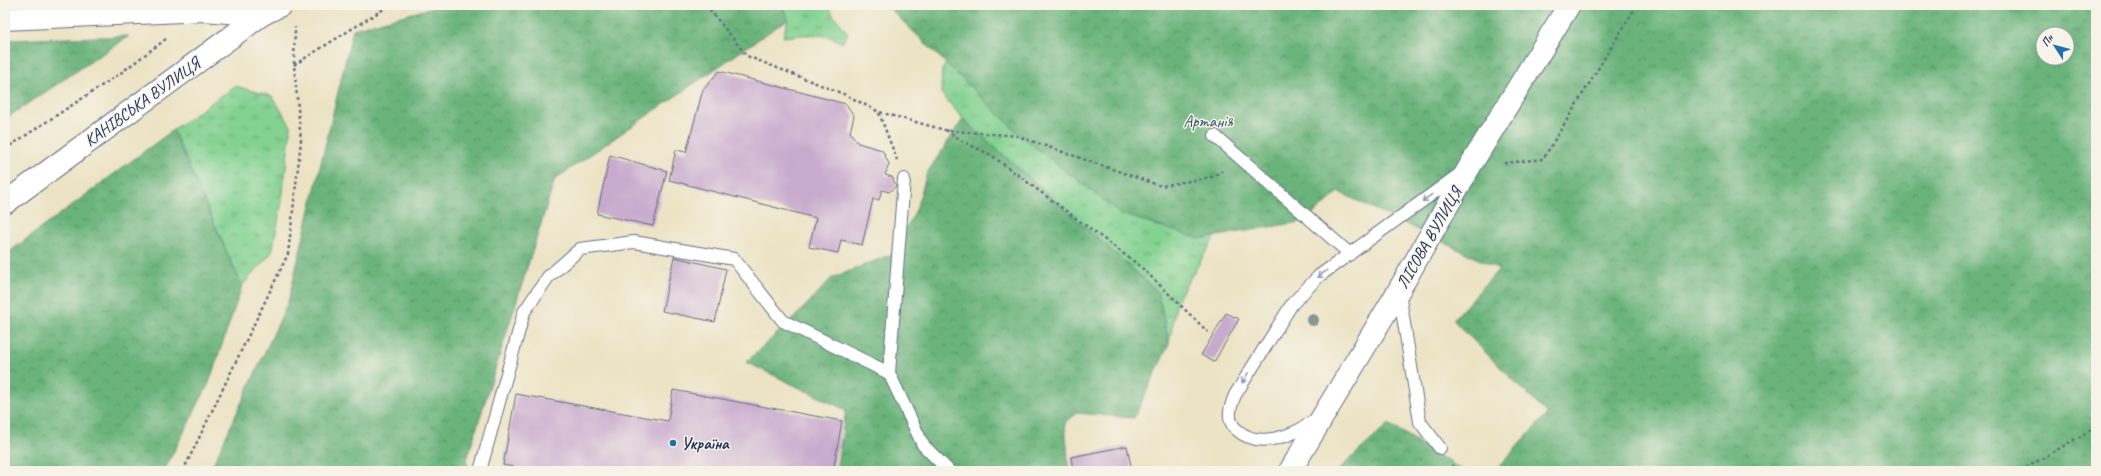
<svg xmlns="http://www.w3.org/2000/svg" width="2101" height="476" font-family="Caveat,sans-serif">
<defs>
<pattern id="grass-tufts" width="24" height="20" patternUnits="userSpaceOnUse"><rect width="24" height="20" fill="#83d292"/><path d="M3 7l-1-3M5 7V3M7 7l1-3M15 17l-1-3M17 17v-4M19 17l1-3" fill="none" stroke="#6aab7a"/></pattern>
<pattern id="forest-crowns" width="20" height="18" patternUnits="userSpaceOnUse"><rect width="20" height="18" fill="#6ab47c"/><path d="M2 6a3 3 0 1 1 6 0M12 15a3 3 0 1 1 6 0" fill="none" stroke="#569369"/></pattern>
</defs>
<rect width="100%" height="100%" fill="#f7f3e8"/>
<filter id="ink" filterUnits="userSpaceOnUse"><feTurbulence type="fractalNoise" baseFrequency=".025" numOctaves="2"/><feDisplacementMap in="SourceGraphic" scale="8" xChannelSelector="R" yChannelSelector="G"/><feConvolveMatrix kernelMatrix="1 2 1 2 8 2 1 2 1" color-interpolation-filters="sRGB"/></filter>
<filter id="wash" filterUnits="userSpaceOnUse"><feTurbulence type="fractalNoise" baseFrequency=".012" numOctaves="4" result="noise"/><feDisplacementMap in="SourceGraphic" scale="16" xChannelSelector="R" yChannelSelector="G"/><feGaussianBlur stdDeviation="0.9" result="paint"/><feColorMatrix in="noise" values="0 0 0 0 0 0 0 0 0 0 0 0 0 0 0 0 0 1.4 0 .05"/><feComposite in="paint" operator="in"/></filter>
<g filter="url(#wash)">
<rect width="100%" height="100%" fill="#ece3c4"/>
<!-- grass -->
<g fill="url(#grass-tufts)" stroke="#4f8078">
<path d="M782,5H829L833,15L848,33L842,43C824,31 804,35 783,37L788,19Z"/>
<path d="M961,37L1245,187L1177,300L1169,344L1158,292L963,119L941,93L942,70Z"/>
<path d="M235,86L272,96L291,126L282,201L272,252L242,286L173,130Z"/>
</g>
<!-- forest -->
<g fill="url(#forest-crowns)" stroke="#42726d" fill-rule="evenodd">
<path d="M443,5H782L788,19L555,179L466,462L471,471H210L288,302L353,29Z"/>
<path d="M886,5H2096V471H1495L1547,414L1453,320L1499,269L1339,192L1305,221L1200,239L1121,214L1021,136ZM2043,34H2067V58H2043Z"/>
<path d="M129,36L5,119V40Z"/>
<path d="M963,119L1158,292L1169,344L1134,418L1077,413L1065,423L1069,471H836L846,410L746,362L795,317L832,278L892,254L916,210L927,173Z"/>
<path d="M173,130L242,286L209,383L164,471H5V255Z"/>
<path d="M1389,424L1464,471H1337Z"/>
</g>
<g id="blocks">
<!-- building -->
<g fill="#c8aace">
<path d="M719,71L846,104L854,116L850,132L858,143L882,150L889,164L885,175L892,177L896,186L889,192L882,190L879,200L873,199L862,245L841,240L838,253L809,247L816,218L669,180L676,150L686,152L703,90Z"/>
<path d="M610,155L667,171L653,226L597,214Z"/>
<path d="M674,257L726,269L715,322L662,311Z"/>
<path d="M1226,313L1239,319L1214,362L1201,355Z"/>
<path d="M673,390L842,421L833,471H535L503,465L516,394L668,421Z"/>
<path d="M1127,446L1132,471H1073L1071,457Z"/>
</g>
</g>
</g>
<g filter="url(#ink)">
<use href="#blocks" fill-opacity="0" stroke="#646e82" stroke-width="1"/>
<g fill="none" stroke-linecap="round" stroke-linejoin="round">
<!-- service casing -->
<g stroke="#646e82" stroke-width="14">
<g id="service">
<path d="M1215,136L1350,254"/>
<path d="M1399,292L1420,422L1440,448"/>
<path d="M889,373L904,179"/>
<path d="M1315,420C1294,436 1258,450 1236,429C1226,420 1230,407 1235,395L1292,304L1319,276L1461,173"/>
<path d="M480,471L524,312L548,277L580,249L634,242L734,259L783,321L889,373L923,445L949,471"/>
</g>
</g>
<!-- minor casing -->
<g stroke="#646e82" stroke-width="24">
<g id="minor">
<path d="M5,19L205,10L261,15"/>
<path d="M1290,471L1399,290L1470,166L1569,5"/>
</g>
</g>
<!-- primary casing -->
<g stroke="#646e82" stroke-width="24">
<path id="primary" d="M5,203L261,15L281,5"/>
</g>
<!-- path -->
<g stroke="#646e82" stroke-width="2.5" stroke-dasharray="3 3" stroke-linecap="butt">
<path d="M706,5L747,56L846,95L879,112L945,130L1017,136L1161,186L1212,177L1222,171"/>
<path d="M294,65L390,5"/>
<path d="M879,113L897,160"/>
<path d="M946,130L962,141L991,155L1140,266L1208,332"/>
<path d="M5,149L118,75L166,39"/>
<path d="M1504,163L1543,159L1637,5"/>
<path d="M1452,465L1456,471"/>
<path d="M183,471L288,254L301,141L294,65L295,27"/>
<path d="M2021,471L2096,427"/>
</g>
<!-- service -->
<use href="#service" stroke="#fff" stroke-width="12"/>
<!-- minor -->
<use href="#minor" stroke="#fff" stroke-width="22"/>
<!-- primary -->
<use href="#primary" stroke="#fff" stroke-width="22"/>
</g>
<!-- trees -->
<circle fill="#879793" cx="1313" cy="320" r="6"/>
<!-- one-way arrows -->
<defs><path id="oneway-shaft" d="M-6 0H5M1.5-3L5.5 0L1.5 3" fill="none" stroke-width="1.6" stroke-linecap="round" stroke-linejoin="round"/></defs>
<g stroke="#8d97ae">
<use href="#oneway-shaft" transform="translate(1427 198) rotate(144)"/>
<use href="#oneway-shaft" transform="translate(1322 274) rotate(143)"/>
<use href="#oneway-shaft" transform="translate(1245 378) rotate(121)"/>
</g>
</g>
<!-- markers -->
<circle fill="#1f6fb2" stroke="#f7f3e8" stroke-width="1.5" cx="673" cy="443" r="4"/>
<g text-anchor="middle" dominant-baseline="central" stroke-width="3" stroke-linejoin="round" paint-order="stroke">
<!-- street labels -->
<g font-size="17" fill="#1b2f5e" stroke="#f7f3e8">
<text transform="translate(142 102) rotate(-36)">КАНІВСЬКА ВУЛИЦЯ</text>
<text transform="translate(1429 238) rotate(-60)">ЛІСОВА ВУЛИЦЯ</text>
</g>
<!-- park labels -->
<g font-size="17" fill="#35586b" stroke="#f7f3e8">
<text x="1208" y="121">Артанія</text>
</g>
<!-- poi labels -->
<g font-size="17" font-weight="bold" fill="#1b2f5e" stroke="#f7f3e8" text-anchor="start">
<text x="681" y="443">Україна</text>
</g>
</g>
<!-- margin -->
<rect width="2101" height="476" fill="none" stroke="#f7f3e8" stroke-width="20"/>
<!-- north arrow -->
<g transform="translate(2055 46) rotate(306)"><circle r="19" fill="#f7f3e8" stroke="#9fa5b1"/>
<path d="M0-3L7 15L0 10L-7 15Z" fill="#1f6fb2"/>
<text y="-6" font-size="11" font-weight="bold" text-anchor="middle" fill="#1b2f5e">Пн</text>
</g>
</svg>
